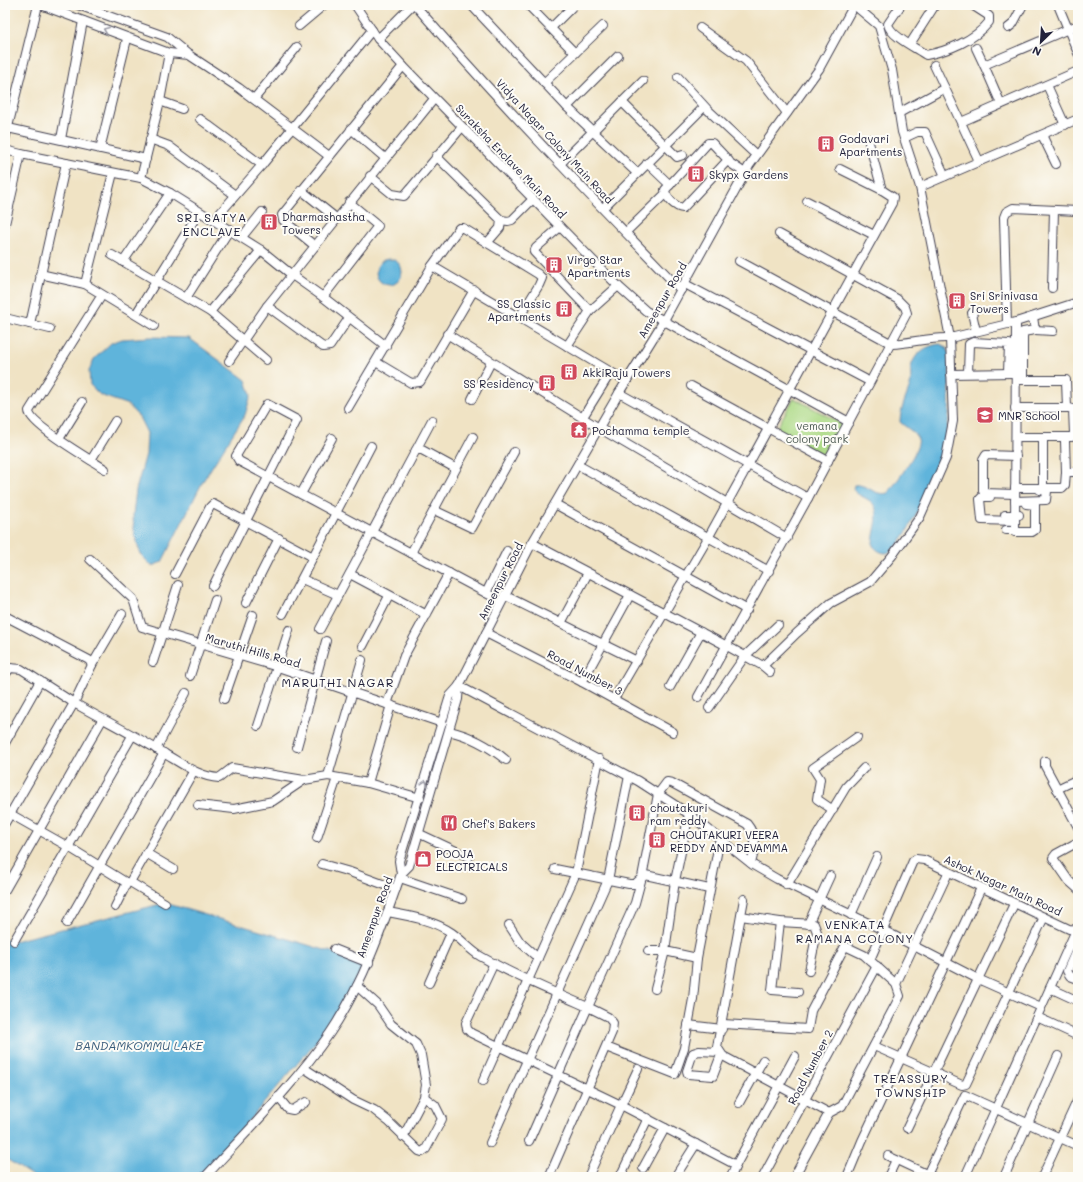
<svg xmlns="http://www.w3.org/2000/svg" width="1083" height="1182" font-family="Mali,sans-serif">
<rect width="100%" height="100%" fill="#fdfcf7"/>
<filter id="ink" filterUnits="userSpaceOnUse"><feTurbulence type="fractalNoise" baseFrequency=".025" numOctaves="2"/><feDisplacementMap in="SourceGraphic" scale="8" xChannelSelector="R" yChannelSelector="G"/><feConvolveMatrix kernelMatrix="1 2 1 2 8 2 1 2 1" color-interpolation-filters="sRGB"/></filter>
<filter id="wash" filterUnits="userSpaceOnUse"><feTurbulence type="fractalNoise" baseFrequency=".012" numOctaves="4" result="noise"/><feDisplacementMap in="SourceGraphic" scale="16" xChannelSelector="R" yChannelSelector="G"/><feGaussianBlur stdDeviation="0.9" result="paint"/><feColorMatrix in="noise" values="0 0 0 0 0 0 0 0 0 0 0 0 0 0 0 0 0 1.4 0 .05"/><feComposite in="paint" operator="in"/></filter>
<g filter="url(#wash)">
<rect width="100%" height="100%" fill="#f0e3c4"/>
<!-- green -->
<path fill="#adda87" stroke="#687e61" d="M794,398L844,425L829,459L776,429Z"/>
<!-- water -->
<g fill="#5fb4db" stroke="#406b8b">
<circle cx="389" cy="272" r="13"/>
<path d="M151,337L189,338L246,380L251,395L245,415L203,481L162,562L152,566L141,555L134,534L133,515L136,490L146,454L147,433L139,417L128,405L100,395L90,385L89,371L94,359L111,343L122,339Z"/>
<path d="M940,344L946,347L949,355C949,375 950,395 949,415C948,425 946,436 943,445C939,464 905,552 886,553C880,553 876,549 873,546C872,533 884,511 870,501C865,497 856,495 853,489L854,485C867,483 875,497 888,493C895,484 922,448 918,439C915,432 905,427 900,422C900,410 906,398 910,386C912,380 910,374 911,368C913,354 927,345 940,344Z"/>
<path d="M165,903L369,963L343,1010L201,1177H34L5,1158V939L14,941Z"/>
</g>
</g>
<g filter="url(#ink)">
<g fill="none" stroke-linecap="round" stroke-linejoin="round">
<!-- minor casing -->
<g stroke="#413f50" stroke-width="10">
<g id="minor">
<path d="M41,5L169,53L189,55"/>
<path d="M78,5L167,37L189,55L239,88L329,156"/>
<path d="M355,5L378,39L403,66L618,286L646,311L849,422"/>
<path d="M415,5C500,103 591,197 681,290"/>
<path d="M471,5L567,107L637,173"/>
<path d="M528,5L575,53"/>
<path d="M901,5L888,24C890,36 916,48 926,55C948,51 975,40 989,22V16L972,5"/>
<path d="M1058,5L1078,53"/>
<path d="M299,26L324,5"/>
<path d="M551,28L572,7"/>
<path d="M700,28L746,61L787,113"/>
<path d="M1008,28L1013,24L1023,5"/>
<path d="M378,39L412,5"/>
<path d="M910,44L935,5"/>
<path d="M976,48L984,65"/>
<path d="M934,65L979,161"/>
<path d="M678,77L708,110L756,155"/>
<path d="M544,83L603,26"/>
<path d="M1047,85L1065,125"/>
<path d="M254,99L297,47"/>
<path d="M160,101L169,53"/>
<path d="M622,102L677,157L683,155"/>
<path d="M1001,104L984,65L1078,25"/>
<path d="M567,107L618,56"/>
<path d="M899,113L945,88"/>
<path d="M200,119L262,165"/>
<path d="M961,122L1078,71"/>
<path d="M8,128L146,159"/>
<path d="M351,129L385,158"/>
<path d="M1042,135L1056,164"/>
<path d="M904,138L917,132H925L945,176"/>
<path d="M5,139L38,5"/>
<path d="M61,139L83,21"/>
<path d="M150,139L169,146L235,195"/>
<path d="M868,139L882,190"/>
<path d="M100,149L127,39"/>
<path d="M5,150L21,154"/>
<path d="M436,156L501,220L508,221L512,220L533,199"/>
<path d="M729,161L712,143H708L665,190C666,198 675,207 683,208L727,161L745,173"/>
<path d="M647,163L670,185"/>
<path d="M560,164L643,81"/>
<path d="M370,176L392,194L404,196L462,127"/>
<path d="M141,178L160,101L182,109"/>
<path d="M920,187L1078,119"/>
<path d="M301,190L336,218"/>
<path d="M807,201L874,235"/>
<path d="M603,208L704,107"/>
<path d="M214,220L262,165L372,30"/>
<path d="M5,224L21,154L141,178L170,193L261,250L292,275L323,297L386,346"/>
<path d="M560,227L536,248L534,252L590,311L618,286"/>
<path d="M626,232L663,196"/>
<path d="M242,237L262,212"/>
<path d="M487,243L500,228L501,220"/>
<path d="M315,246L283,220L282,215L403,66"/>
<path d="M112,255L210,312L266,360"/>
<path d="M739,261L892,344C911,343 931,337 950,338L1016,322L1078,302"/>
<path d="M123,262L170,193"/>
<path d="M432,266L611,372L583,417"/>
<path d="M40,274L85,284L154,326"/>
<path d="M85,284L113,173"/>
<path d="M685,284L865,379"/>
<path d="M1052,288L1054,210"/>
<path d="M102,295L29,411C29,424 91,460 105,469"/>
<path d="M323,297L378,226L349,202"/>
<path d="M186,298L230,229"/>
<path d="M267,306L323,347L330,346L349,318"/>
<path d="M974,311L972,313L976,331"/>
<path d="M210,312L261,250"/>
<path d="M136,314L199,212"/>
<path d="M5,318L50,329"/>
<path d="M30,324L66,163"/>
<path d="M1007,324L1004,217L1006,212L1013,208L1078,211"/>
<path d="M1035,330L1053,331"/>
<path d="M447,334L599,428L787,538"/>
<path d="M567,346L590,311"/>
<path d="M229,361L267,306L315,246L434,99"/>
<path d="M376,362L411,383L420,382L474,290"/>
<path d="M611,372L627,381"/>
<path d="M968,373L969,344L973,342L1009,344L1008,373"/>
<path d="M951,374L1013,373"/>
<path d="M1016,380H1066L1067,408"/>
<path d="M1023,380V332L1035,330L1033,317"/>
<path d="M691,386L828,461"/>
<path d="M619,393L808,498"/>
<path d="M472,399L491,362"/>
<path d="M348,408L432,266L459,228H463L538,274L542,278L539,285L519,318"/>
<path d="M1015,408H1069L1073,409L1074,434L1072,437H1016"/>
<path d="M59,439L82,402"/>
<path d="M1065,441L1066,472"/>
<path d="M416,450L432,420"/>
<path d="M91,460L115,421"/>
<path d="M578,465L769,571"/>
<path d="M1015,488H1062L1065,485L1066,472H1078"/>
<path d="M1043,488V441"/>
<path d="M301,494L332,438"/>
<path d="M1015,494L984,493L983,491V460L986,455L1016,456"/>
<path d="M990,497H982L980,499L982,520L1015,521"/>
<path d="M1015,501L1046,500L1047,491L1040,490"/>
<path d="M555,504L747,610"/>
<path d="M434,510L472,528L514,452"/>
<path d="M1005,515H1019"/>
<path d="M1006,530H1015"/>
<path d="M1015,532L1016,322"/>
<path d="M1015,532H1032L1035,530V505L1026,504"/>
<path d="M532,543L727,646L763,666L770,672"/>
<path d="M411,553L473,437"/>
<path d="M90,559L133,599L142,627L278,667L442,723"/>
<path d="M175,574L210,507L213,504L313,557"/>
<path d="M350,574L427,615"/>
<path d="M302,579L338,595"/>
<path d="M213,586C241,531 269,475 297,420L267,404L236,456L239,461C326,508 413,554 501,601"/>
<path d="M486,593L507,551"/>
<path d="M504,595L637,661"/>
<path d="M246,603L279,538"/>
<path d="M283,614L371,446"/>
<path d="M5,616L89,660L92,665L74,703C104,720 134,735 163,753C182,763 196,776 219,778L232,768L304,780L328,776L368,783L420,798"/>
<path d="M561,623L588,573"/>
<path d="M320,629L416,450H422L455,468"/>
<path d="M486,633L582,682L673,732"/>
<path d="M363,646L389,596"/>
<path d="M153,662L178,585"/>
<path d="M92,665L122,614"/>
<path d="M763,666L797,633L831,603L870,582L892,556L920,517L946,458L953,421L950,338L920,187L902,132L892,70L879,26L854,5"/>
<path d="M5,675L10,668L21,669L74,703L5,823"/>
<path d="M190,676L215,600"/>
<path d="M582,682L630,595"/>
<path d="M459,686L638,781L689,814L753,865L777,879L883,930L978,979L1041,1007"/>
<path d="M670,687L701,632"/>
<path d="M698,697L808,498L907,313L905,307L897,299L779,234"/>
<path d="M224,699L253,615"/>
<path d="M614,699L708,538L892,203L893,197L882,190L840,169"/>
<path d="M387,704L404,656L449,573"/>
<path d="M709,708L745,656L778,625"/>
<path d="M1078,709V710"/>
<path d="M258,726L289,630"/>
<path d="M449,731C471,736 489,746 506,760"/>
<path d="M5,743L40,681"/>
<path d="M297,747L326,641"/>
<path d="M156,749L186,693"/>
<path d="M1045,761V766L1078,827"/>
<path d="M328,776L362,660"/>
<path d="M368,783L391,705"/>
<path d="M1057,789L1078,779"/>
<path d="M198,805L234,809L273,801L304,780"/>
<path d="M833,810L817,799L820,779L813,768L857,737"/>
<path d="M5,811L67,846L127,883L130,882L193,772"/>
<path d="M420,834L469,857"/>
<path d="M317,838L337,778"/>
<path d="M1078,842L1056,854L1053,858L1069,881L1078,889"/>
<path d="M146,853L173,869"/>
<path d="M322,864L350,872L396,889"/>
<path d="M555,869L629,884H635L645,875L650,876L709,889"/>
<path d="M401,874L399,861L450,696L459,686"/>
<path d="M400,878L462,899"/>
<path d="M130,882L165,903"/>
<path d="M787,885L846,787L864,768"/>
<path d="M5,890L102,720"/>
<path d="M744,899L717,1047L723,1056L829,1113"/>
<path d="M115,907L127,883"/>
<path d="M388,912C410,916 433,920 452,933C462,940 470,950 480,956C515,976 551,991 588,1007L635,903L642,877L658,794L667,782L672,783L747,824C757,836 755,850 751,863"/>
<path d="M851,915L877,857"/>
<path d="M741,916L780,922L814,924L817,932L809,971"/>
<path d="M780,922L772,990L798,992"/>
<path d="M67,923L164,753"/>
<path d="M808,924L830,876"/>
<path d="M509,925L520,942L538,958"/>
<path d="M14,941L132,736"/>
<path d="M1078,946L1067,971L1070,976L1078,979"/>
<path d="M334,949L369,963"/>
<path d="M648,951H665L697,958"/>
<path d="M870,960L913,861L916,859L924,860L1069,929L1078,930"/>
<path d="M494,963L466,1023L467,1029L471,1033L621,1105L638,1069"/>
<path d="M429,983L451,933"/>
<path d="M357,986L378,1005L391,1024L416,1044L421,1055L426,1085L424,1097L403,1137"/>
<path d="M1050,988L1078,1001"/>
<path d="M655,989L665,951L675,881L689,814"/>
<path d="M1037,1017L1078,1036"/>
<path d="M723,1024L808,1029L811,1011L845,946L864,955L896,984"/>
<path d="M688,1025L722,1029"/>
<path d="M874,1046L962,1085L966,1084L1044,917"/>
<path d="M606,1047L675,1074L684,1048L693,999L697,958L720,838"/>
<path d="M719,1052L699,1051L693,1053L687,1071L688,1074L713,1076L721,1055"/>
<path d="M304,1068L353,1100L374,1110L388,1121L419,1151L422,1152L426,1149L442,1119L435,1105L424,1097"/>
<path d="M483,1081L576,873L599,759"/>
<path d="M278,1097L288,1109L293,1110L306,1102"/>
<path d="M739,1103L763,1060"/>
<path d="M907,1128L1014,904"/>
<path d="M529,1141L588,1007L608,1017L613,1023L612,1032L549,1177"/>
<path d="M490,1143L608,880L629,776"/>
<path d="M888,1156L933,1177"/>
<path d="M643,1168L665,1128"/>
<path d="M205,1177C248,1130 294,1085 330,1033C363,984 382,929 401,874L409,866L458,699L459,686L532,543L619,393L663,322L749,166L819,69L854,5"/>
<path d="M588,1177L621,1105L736,1165L795,1056"/>
<path d="M620,1177L648,1118"/>
<path d="M675,1177L696,1144"/>
<path d="M731,1177L736,1165"/>
<path d="M763,1177L877,966"/>
<path d="M794,1177L829,1113L842,1106L900,996L896,984L948,873"/>
<path d="M847,1177L862,1141L981,888"/>
<path d="M888,1177L896,1160"/>
<path d="M926,1177L965,1095L1078,1146"/>
<path d="M965,1177L1076,930"/>
<path d="M1004,1177L1058,1056"/>
<path d="M1042,1177L1078,1099"/>
</g>
</g>
<!-- minor -->
<use href="#minor" stroke="#fff" stroke-width="8"/>
</g>
<!-- one-way arrows -->
<defs><path id="oneway-chevron" d="M-2-3.5L2.5 0L-2 3.5" fill="none" stroke-width="1.6" stroke-linecap="round" stroke-linejoin="round"/></defs>
<g stroke="#9c9ca7">
<use href="#oneway-chevron" transform="translate(106 30) rotate(-159)"/>
<use href="#oneway-chevron" transform="translate(425 783) rotate(-72)"/>
</g>
</g>
<!-- icons -->
<defs>
<g id="building-square" transform="scale(0.9)"><rect x="-9" y="-9" width="18" height="18" rx="4" fill="#d1495b" stroke="#fdfcf7"/><path d="M-4-6H4V6H1V3H-1V6H-4ZM-2.5-4.3h1.7v1.8h-1.7ZM.8-4.3h1.7v1.8H.8ZM-2.5-1h1.7V.8h-1.7ZM.8-1h1.7V.8H.8Z" fill="#fff"/></g>
<g id="school-square" transform="scale(0.9)"><rect x="-9" y="-9" width="18" height="18" rx="4" fill="#d1495b" stroke="#fdfcf7"/><path d="M0-5L7-2L0 1L-7-2ZM-4 1L0 2.5L4 1V4Q0 6-4 4Z" fill="#fff"/></g>
<g id="temple-square" transform="scale(0.9)"><rect x="-9" y="-9" width="18" height="18" rx="4" fill="#d1495b" stroke="#fdfcf7"/><path d="M0-6L5-2H3V0L6.5 2.5H4V6H1.5V3h-3V6H-4V2.5H-6.5L-3 0V-2H-5Z" fill="#fff"/></g>
<g id="restaurant-square" transform="scale(0.9)"><rect x="-9" y="-9" width="18" height="18" rx="4" fill="#d1495b" stroke="#fdfcf7"/><path d="M-5-6h1v4h1v-4h1v4h1v-4h1v5L-1.5 .5V6h-2V.5L-5-1ZM5-6V6H3V1.5H1.5Q1.5-4 5-6Z" fill="#fff"/></g>
<g id="shop-square" transform="scale(0.9)"><rect x="-9" y="-9" width="18" height="18" rx="4" fill="#d1495b" stroke="#fdfcf7"/><path d="M-5-2.5h2.3a2.7 3.5 0 0 1 5.4 0H5L5.5 6h-11ZM-1.5-2.5h3a1.5 2.3 0 0 0-3 0Z" fill="#fff"/></g>
</defs>
<g fill-rule="evenodd">
<use href="#building-square" x="826" y="144"/>
<use href="#building-square" x="696" y="174"/>
<use href="#building-square" x="269" y="222"/>
<use href="#building-square" x="554" y="265"/>
<use href="#building-square" x="957" y="301"/>
<use href="#building-square" x="564" y="309"/>
<use href="#building-square" x="569" y="372"/>
<use href="#building-square" x="547" y="383"/>
<use href="#school-square" x="985" y="415"/>
<use href="#temple-square" x="579" y="430"/>
<use href="#building-square" x="637" y="813"/>
<use href="#restaurant-square" x="449" y="823"/>
<use href="#building-square" x="657" y="840"/>
<use href="#shop-square" x="423" y="859"/>
</g>
<g text-anchor="middle" dominant-baseline="central" stroke-width="4" stroke-linejoin="round" paint-order="stroke">
<!-- poi labels -->
<g font-size="11" fill="#22223b" stroke="#fdfcf7" text-anchor="start">
<text x="839" y="138">Godavari<tspan x="839" dy="13">Apartments</tspan></text>
<text x="709" y="174">Skypx Gardens</text>
<text x="282" y="216">Dharmashastha<tspan x="282" dy="13">Towers</tspan></text>
<text x="567" y="259">Virgo Star<tspan x="567" dy="13">Apartments</tspan></text>
<text x="970" y="295">Sri Srinivasa<tspan x="970" dy="13">Towers</tspan></text>
<text x="551" y="303" text-anchor="end">SS Classic<tspan x="551" dy="13">Apartments</tspan></text>
<text x="582" y="372">AkkiRaju Towers</text>
<text x="534" y="383" text-anchor="end">SS Residency</text>
<text x="998" y="415">MNR School</text>
<text x="592" y="430">Pochamma temple</text>
<text x="650" y="807">choutakuri<tspan x="650" dy="13">ram reddy</tspan></text>
<text x="462" y="823">Chef's Bakers</text>
<text x="670" y="834">CHOUTAKURI VEERA<tspan x="670" dy="13">REDDY AND DEVAMMA</tspan></text>
<text x="436" y="853">POOJA<tspan x="436" dy="13">ELECTRICALS</tspan></text>
</g>
<!-- street labels -->
<g font-size="11" fill="#22223b" stroke="#fdfcf7">
<text transform="translate(555 141) rotate(47)">Vidya Nagar Colony Main Road</text>
<text transform="translate(511 161) rotate(46)">Suraksha Enclave Main Road</text>
<text transform="translate(662 300) rotate(-60)">Ameenpur Road</text>
<text transform="translate(500 581) rotate(-63)">Ameenpur Road</text>
<text transform="translate(253 650) rotate(16)">Maruthi Hills Road</text>
<text transform="translate(585 672) rotate(28)">Road Number 3</text>
<text transform="translate(1003 885) rotate(25)">Ashok Nagar Main Road</text>
<text transform="translate(374 917) rotate(-70)">Ameenpur Road</text>
<text transform="translate(810 1067) rotate(-62)">Road Number 2</text>
</g>
<!-- park labels -->
<g font-size="11" fill="#4c5952" stroke="#fdfcf7">
<text x="817" y="425">vemana<tspan x="817" dy="13">colony park</tspan></text>
</g>
<!-- neighbourhood labels -->
<g font-size="12" letter-spacing="1" fill="#22223b" stroke="#fdfcf7">
<text x="212" y="217">SRI SATYA<tspan x="212" dy="14">ENCLAVE</tspan></text>
<text x="338" y="682">MARUTHI NAGAR</text>
<text x="855" y="924">VENKATA<tspan x="855" dy="14">RAMANA COLONY</tspan></text>
<text x="911" y="1078">TREASSURY<tspan x="911" dy="14">TOWNSHIP</tspan></text>
</g>
<!-- water labels -->
<g font-size="12" font-style="italic" fill="#3a5c7b" stroke="#fdfcf7">
<text x="139" y="1045">BANDAMKOMMU LAKE</text>
</g>
</g>
<!-- margin -->
<rect width="1083" height="1182" fill="none" stroke="#fdfcf7" stroke-width="20"/>
<!-- north arrow -->
<g transform="translate(1041 42) rotate(205)" stroke="#fdfcf7" stroke-width="3" paint-order="stroke">
<path d="M0-3L7 15L0 10L-7 15Z" fill="#22223b"/>
<text y="-6" font-size="11" font-weight="bold" text-anchor="middle" fill="#22223b">N</text>
</g>
</svg>
